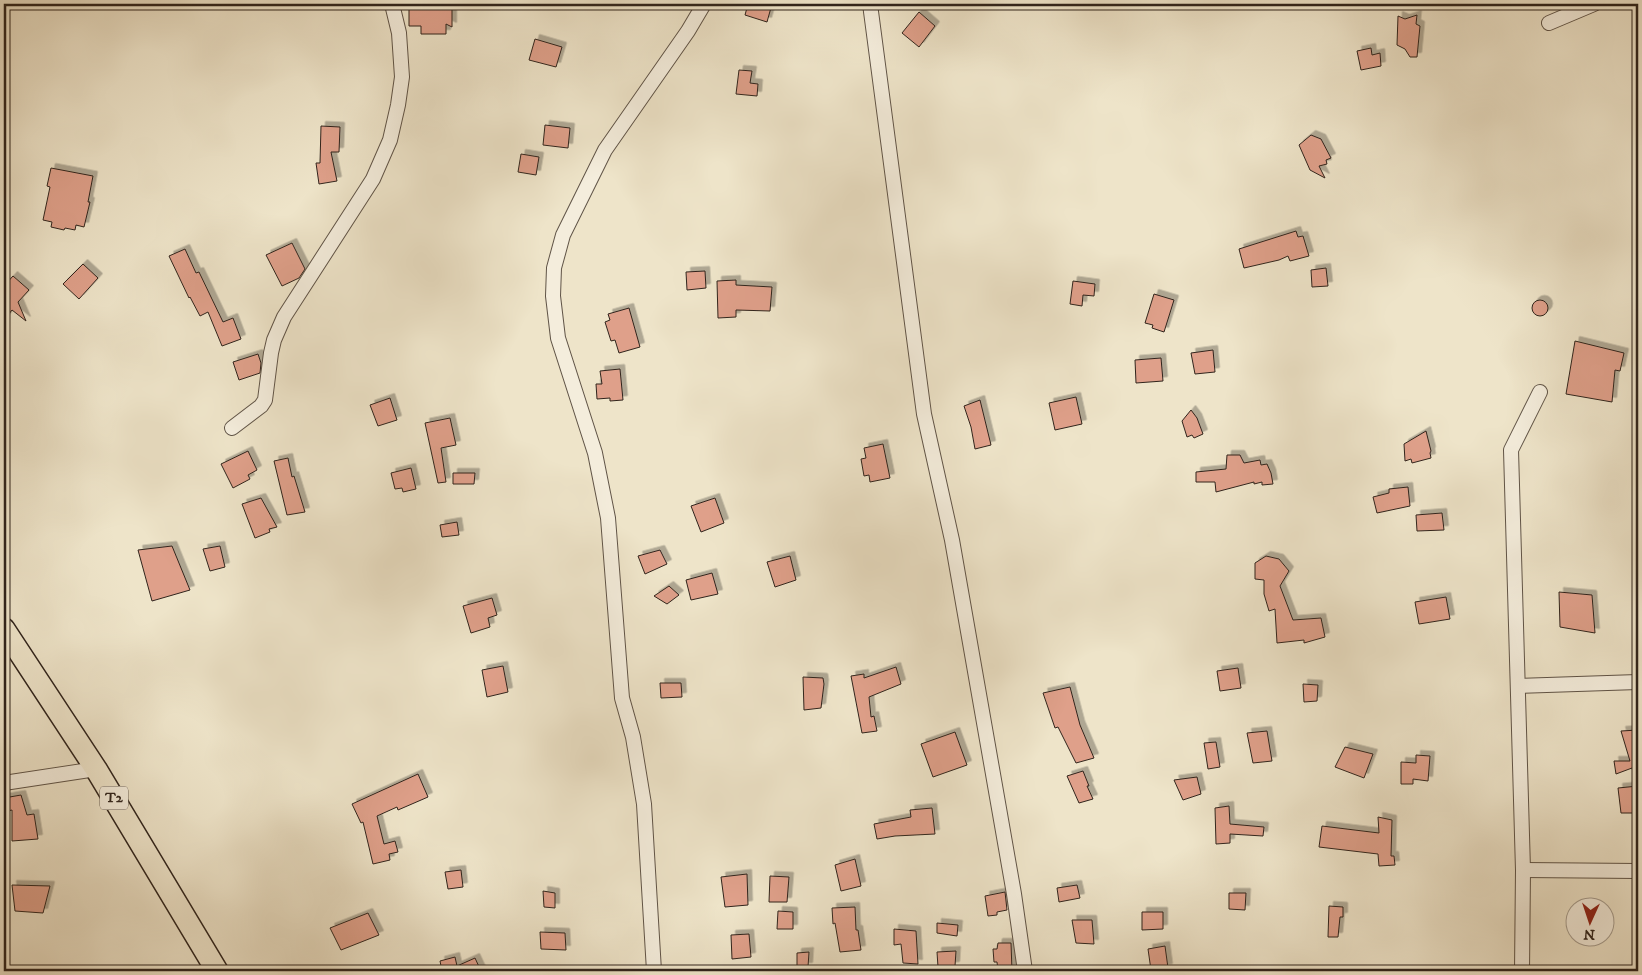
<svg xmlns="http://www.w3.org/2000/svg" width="1642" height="975" font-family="'IM FELL DW Pica',serif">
<defs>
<filter id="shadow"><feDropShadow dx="4.5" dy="-4.5" stdDeviation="0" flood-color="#0004"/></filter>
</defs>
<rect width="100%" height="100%" fill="#eee4c9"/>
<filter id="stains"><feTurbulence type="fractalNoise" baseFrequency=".004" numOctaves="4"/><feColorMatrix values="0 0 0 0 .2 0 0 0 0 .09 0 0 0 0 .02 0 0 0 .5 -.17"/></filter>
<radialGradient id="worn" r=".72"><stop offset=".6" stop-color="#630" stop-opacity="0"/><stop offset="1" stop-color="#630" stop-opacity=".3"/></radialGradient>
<!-- building -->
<g fill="#dfa08a" stroke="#30241c" filter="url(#shadow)">
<path d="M748,4H772L767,22L745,15Z"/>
<path d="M409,6H452V27L446,24V34H421V26H409Z"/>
<path d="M919,12L935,26L919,47L902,33Z"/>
<path d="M1417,15L1416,24L1420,26L1417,57H1410L1405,49L1397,45L1398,16L1405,19Z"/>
<path d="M535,39L562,47L556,67L529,60Z"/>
<path d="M1371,48L1372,55L1380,53L1381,66L1361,70L1357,51Z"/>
<path d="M739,70L752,71L750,83L758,84L757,96L736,94Z"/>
<path d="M545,125L570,128L568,148L543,145Z"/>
<path d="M321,126L340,127L339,152H331L337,181L319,184L316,163H320Z"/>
<path d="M1311,135L1321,139L1331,158L1326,160L1327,164L1319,166L1325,178L1310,170L1299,145Z"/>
<path d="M521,154L539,157L536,175L518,172Z"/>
<path d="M51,168L93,176L88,202H90L84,227L76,225L75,230L65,228L64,230L51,227L52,222L43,220L50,187L47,186Z"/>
<path d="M1296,231L1298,237L1303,236L1309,256L1290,261L1288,256L1279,260L1244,268L1239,249Z"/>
<path d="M292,243L305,269L299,278L282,286L266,255Z"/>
<path d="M185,249L196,273L199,272L223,322L233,318L241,339L222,346L208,312L200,316L190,297L189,298L169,256Z"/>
<path d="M83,264L98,278L79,299L63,284Z"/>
<path d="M1326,268L1328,286L1312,287L1311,270Z"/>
<path d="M705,271L706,288L687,290L686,272Z"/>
<path d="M13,276L29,290L18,302L26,321L12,310L4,320V286Z"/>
<path d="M736,280V285L772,287L770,311L736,310V317L718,318L717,281Z"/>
<path d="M1073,281L1095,284L1094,296L1083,295L1082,306L1070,304Z"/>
<path d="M1154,294L1174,300L1164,332L1152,328L1153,325L1145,323Z"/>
<circle cx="1540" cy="308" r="8"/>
<path d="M629,308L640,347L619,353L615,340L611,341L605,322L610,320L608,314Z"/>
<path d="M1575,341L1624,353L1620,371L1615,370L1612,402L1566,394Z"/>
<path d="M1213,350L1215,372L1195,374L1191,353Z"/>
<path d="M258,354L261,363L260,373L239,380L233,362Z"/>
<path d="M1161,358L1163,381L1136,383L1135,360Z"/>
<path d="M620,369L623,400L610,401V398L597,399L596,384H602L600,371Z"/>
<path d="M1076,397L1082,424L1055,430L1049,403Z"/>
<path d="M390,398L397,420L378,426L370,405Z"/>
<path d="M980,400L991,445L975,449L971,427L964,406Z"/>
<path d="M1191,410L1197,418L1203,434L1194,438L1192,435L1187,437L1182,421Z"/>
<path d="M450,418L456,445L441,448L446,482L438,483L425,423Z"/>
<path d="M1426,431L1431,451L1430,453L1431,458L1412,463L1411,459L1405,461L1404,444Z"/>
<path d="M883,444L890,478L870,482L869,475L864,476L861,459L866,458L864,448Z"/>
<path d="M248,451L257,470L248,475L250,479L233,488L221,464Z"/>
<path d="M1227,455H1240L1244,463L1260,460L1261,465L1267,464L1271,473L1273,484L1262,485V482L1254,484V482L1216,492L1215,482H1196V472L1226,469Z"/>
<path d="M288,458L292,477L294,476L305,512L287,515L274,461Z"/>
<path d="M411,468L416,489L403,492L402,488L395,489L391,473Z"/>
<path d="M453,473H475L474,484H453Z"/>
<path d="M1408,487L1410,506L1377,513L1373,497L1389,493V489Z"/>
<path d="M261,498L277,527L269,529L270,532L255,538L242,504Z"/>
<path d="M715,498L724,523L701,532L691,506Z"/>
<path d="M1442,513L1444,530L1417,531L1416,515Z"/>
<path d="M457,522L459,535L442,537L440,525Z"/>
<path d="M172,546L190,590L152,601L138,550Z"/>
<path d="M220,546L225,567L210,571L203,549Z"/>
<path d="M660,550L667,564L645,574L638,556Z"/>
<path d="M790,556L796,580L775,587L767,562Z"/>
<path d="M1266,556L1279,559L1289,571L1280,586L1293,620L1321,618L1325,637L1304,643V640L1277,643L1275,609L1269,611L1264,594V580L1255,579V563Z"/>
<path d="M712,573L718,594L691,600L686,580Z"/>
<path d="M669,586L679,595L667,604L654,596Z"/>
<path d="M1559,592L1592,595L1595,633L1560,627Z"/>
<path d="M1446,597L1450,619L1419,624L1415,602Z"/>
<path d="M492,598L497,615L488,618L490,627L471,633L463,606Z"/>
<path d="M503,666L508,692L487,697L482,670Z"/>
<path d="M896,667L901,684L869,697L871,717L874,716L877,731L862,733L851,676L864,674V678Z"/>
<path d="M1238,668L1241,688L1220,691L1217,671Z"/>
<path d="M803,677L823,678L824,684L821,708L804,710Z"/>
<path d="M660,683H681L682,697L661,698Z"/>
<path d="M1303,684L1318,685L1317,701L1304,702Z"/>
<path d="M1070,687L1080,725L1094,758L1076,763L1058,727L1055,728L1043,693Z"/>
<path d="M1638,730V779L1635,780L1632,768L1616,774L1614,761H1630L1621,731Z"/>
<path d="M1267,731L1272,761L1253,763L1247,733Z"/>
<path d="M955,732L967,765L933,777L921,744Z"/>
<path d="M1216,742L1220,767L1208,769L1204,743Z"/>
<path d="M1345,747L1373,754L1364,778L1335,767Z"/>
<path d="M1416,755L1430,756L1428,781L1413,779V784H1401V762L1416,763Z"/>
<path d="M1083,771L1089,786H1087L1093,799L1079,803L1067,776Z"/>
<path d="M418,774L428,797L398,810L397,807L377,816L384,844L395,841L398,852L389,854L390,860L373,864L363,822L361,823L352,804Z"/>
<path d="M1197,777L1201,794L1183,800L1174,780Z"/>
<path d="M1638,786V813H1621L1618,788Z"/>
<path d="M21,795L27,815L34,814L38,839L12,841V810L4,812V798Z"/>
<path d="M1229,806L1230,824L1264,827L1263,836L1230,834V843L1216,844L1215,808Z"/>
<path d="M932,808L935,834L895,836L877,839L874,824L911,817L910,810Z"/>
<path d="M1378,817L1392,820L1391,856H1394L1395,865L1379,866L1378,854L1319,847L1322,826L1379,833Z"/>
<path d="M855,859L861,886L841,891L835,865Z"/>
<path d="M461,870L463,887L448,889L445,872Z"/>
<path d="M747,874L748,905L725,907L721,877Z"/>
<path d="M770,876L789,877L787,902H769Z"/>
<path d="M12,885L50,886L43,913L15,911Z"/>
<path d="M1077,885L1080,898L1059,902L1057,888Z"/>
<path d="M543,891L555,893V908L544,907Z"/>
<path d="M1005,892L1007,910L997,912V915L988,916L985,896Z"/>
<path d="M1229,893H1246L1245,910L1229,909Z"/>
<path d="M1329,906L1343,907V917H1340L1338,937H1328Z"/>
<path d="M855,907L856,930H858L861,950L840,952L835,923L833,924L832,908Z"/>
<path d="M778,911L793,912V929H777Z"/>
<path d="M1142,912H1163V929L1142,930Z"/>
<path d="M368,913L379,935L341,950L330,928Z"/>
<path d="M1072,920H1092L1094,944L1076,943Z"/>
<path d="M937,923L958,925L957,936L937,933Z"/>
<path d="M894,929L916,931L918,964L903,963L901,944L894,945Z"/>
<path d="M540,932L565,933L566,950L541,949Z"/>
<path d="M749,934L751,957L732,959L731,935Z"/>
<path d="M998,943H1011L1012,971H998L997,962H994L993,949H997Z"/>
<path d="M1165,946L1168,968L1151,970L1148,949Z"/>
<path d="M956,951L955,966L938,967L937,952Z"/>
<path d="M809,952L808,967H797V953Z"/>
<path d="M455,957L457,966L475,958L481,971H442L440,961Z"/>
</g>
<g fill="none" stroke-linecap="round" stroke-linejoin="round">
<!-- minor casing -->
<g stroke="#605447" stroke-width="16">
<g id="minor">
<path d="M870,4L924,414L952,540L1014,894L1025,971"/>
<path d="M1549,23L1594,4"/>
<path d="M232,428L261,406L265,400L271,353L274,340L284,317L373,179L390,140L398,105L402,77L399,33L392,4"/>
<path d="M1518,686L1638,682"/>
<path d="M4,783L96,769"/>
<path d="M1523,870L1638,871"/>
<path d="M654,971L644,804L633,737L622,698L608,518L595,453L558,338L553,296L554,268L563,235L605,150L688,31L704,4"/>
<path d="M1522,971L1523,870L1511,450L1540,392"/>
</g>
</g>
<!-- highway casing -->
<g stroke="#30241c" stroke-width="24">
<path id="highway" d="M4,629L96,769L217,971"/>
</g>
<!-- minor -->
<use href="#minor" stroke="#f4eddc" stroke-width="14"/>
<!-- highway -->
<use href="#highway" stroke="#eee4c9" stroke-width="21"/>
</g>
<g text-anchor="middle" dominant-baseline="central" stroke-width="4" stroke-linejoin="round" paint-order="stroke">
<!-- shield labels -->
<rect fill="#f4eddc" stroke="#6b6056" stroke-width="1" x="100" y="786.5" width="28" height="23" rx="4"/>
<g font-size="14" font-weight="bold" fill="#30241c">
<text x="114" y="798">T2</text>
</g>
</g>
<!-- margin -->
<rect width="1642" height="975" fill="none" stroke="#eee4c9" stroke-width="20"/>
<rect x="5" y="5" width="1632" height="965" fill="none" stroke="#30241c" stroke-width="2.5"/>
<rect x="10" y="10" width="1622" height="955" fill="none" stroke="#30241c"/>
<!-- north arrow -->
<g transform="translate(1590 922) rotate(183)"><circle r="24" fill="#f4eddc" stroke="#a69d8f"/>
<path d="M0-4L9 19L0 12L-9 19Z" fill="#8f2418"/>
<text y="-8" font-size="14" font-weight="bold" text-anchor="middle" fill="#30241c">N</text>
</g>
<rect width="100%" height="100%" filter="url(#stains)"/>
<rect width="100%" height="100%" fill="url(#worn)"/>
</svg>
